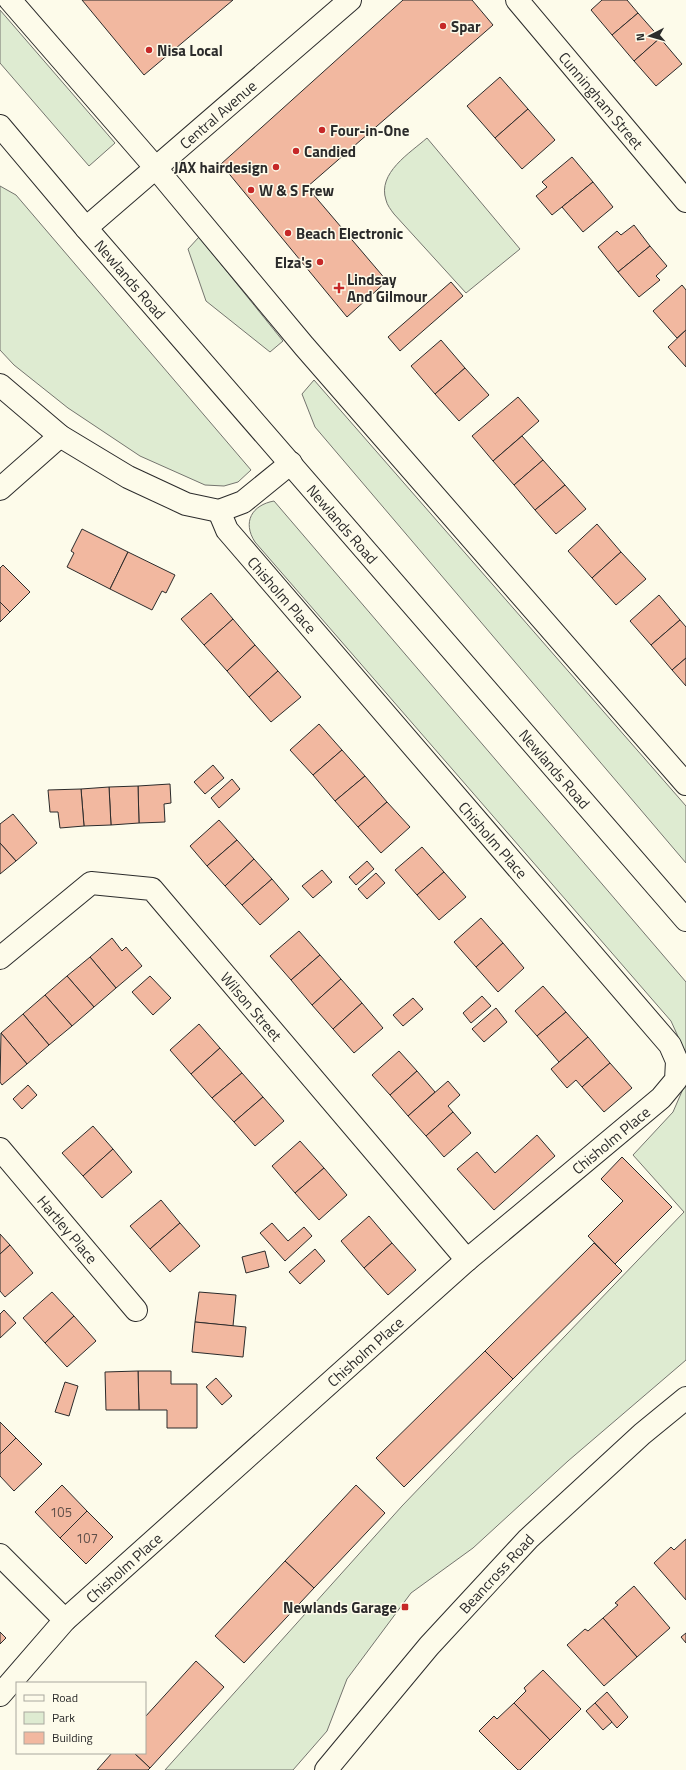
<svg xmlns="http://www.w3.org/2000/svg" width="686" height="1770" font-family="'Titillium Web',sans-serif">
<rect width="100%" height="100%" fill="#fdfbea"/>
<!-- green -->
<g fill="#deebd1" stroke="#74746e">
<path d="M0,10L115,143L89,166L0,63Z"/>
<path d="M427,138L520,249L466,293L394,214C391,210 387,205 386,200C377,173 410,153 427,138Z"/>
<path d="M0,186L16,195L251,470L238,482L224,486L205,485L140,456L68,408L14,365L0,350Z"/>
<path d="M199,237L283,341L270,352L206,301L188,249Z"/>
<path d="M314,380L686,806V863L315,427L302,394Z"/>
<path d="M274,501L686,982V1059L685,1052L671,1021L255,542C242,522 252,505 274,501Z"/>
<path d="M686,1082V1360L568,1461L473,1548L411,1593L347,1679L327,1731L293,1770H165L402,1506L684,1212L633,1155L673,1112Z"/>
</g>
<!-- building -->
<g fill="#f2b8a0" stroke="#2b2b2b">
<path d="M82,0H233L144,75Z"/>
<path d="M403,0H472L493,25L307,187L387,281L347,317L221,164Z"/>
<path d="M602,0H627L638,13L612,35L591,10Z"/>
<path d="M638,13L660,38L634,61L612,35Z"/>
<path d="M660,38L682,64L656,86L634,61Z"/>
<path d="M500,77L528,109L495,138L467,106Z"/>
<path d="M528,109L555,140L522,169L495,138Z"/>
<path d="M572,157L593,182L552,215L536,196L547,187L542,182Z"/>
<path d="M593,182L613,207L583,232L562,207Z"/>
<path d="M634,225L650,246L618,272L598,247L617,231L621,235Z"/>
<path d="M650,246L667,266L656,276L660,280L639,297L618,272Z"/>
<path d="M451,282L463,296L400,351L388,337Z"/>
<path d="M682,285L686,290V330L677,338L653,311Z"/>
<path d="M686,330V367L668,347Z"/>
<path d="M441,340L465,368L435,394L411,366Z"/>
<path d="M465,368L489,395L459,421L435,394Z"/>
<path d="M518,397L539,421L493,461L472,436Z"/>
<path d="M522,436L543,460L514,485L493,461Z"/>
<path d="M543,460L565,485L535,510L514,485Z"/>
<path d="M565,485L586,509L556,534L535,510Z"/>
<path d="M597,524L621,552L592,578L568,551Z"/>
<path d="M82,529L128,552L110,589L67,567L74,553L71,551Z"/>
<path d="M128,552L175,575L166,593L162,591L152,610L110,589Z"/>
<path d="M621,552L646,579L616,605L592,578Z"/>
<path d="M3,565L30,592L10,612L0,602V568Z"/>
<path d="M211,593L233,619L204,645L181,619Z"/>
<path d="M659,595L680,620L651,645L630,621Z"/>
<path d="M0,602L10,612L0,622Z"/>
<path d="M233,619L255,645L227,671L204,645Z"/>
<path d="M680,620L686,627V658L672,670L651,645Z"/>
<path d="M255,645L278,671L249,697L227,671Z"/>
<path d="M686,658V686L672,670Z"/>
<path d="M278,671L301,697L271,722L249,697Z"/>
<path d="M319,724L342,750L313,775L290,750Z"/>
<path d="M342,750L365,776L335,801L313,775Z"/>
<path d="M213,765L224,778L205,794L194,782Z"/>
<path d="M365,776L387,802L358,827L335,801Z"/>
<path d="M232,779L240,789L219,808L211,798Z"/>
<path d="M170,784L171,803L164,804L165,822L139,823L138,786Z"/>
<path d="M138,786L139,823L111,825L109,787Z"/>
<path d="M109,787L111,825L84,826L81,789Z"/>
<path d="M81,789L84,826L60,828L58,812H50L48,790Z"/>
<path d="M387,802L410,827L381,853L358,827Z"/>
<path d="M13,814L37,843L16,861L0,843V824Z"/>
<path d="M219,820L237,840L207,866L190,846Z"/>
<path d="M237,840L254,859L225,886L207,866Z"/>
<path d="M0,843L16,861L0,874Z"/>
<path d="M422,847L444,872L417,895L395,870Z"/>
<path d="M254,859L272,879L242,905L225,886Z"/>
<path d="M367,861L374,869L356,885L349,877Z"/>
<path d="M322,870L332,882L313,898L302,886Z"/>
<path d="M444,872L466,897L439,920L417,895Z"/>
<path d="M376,873L385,883L367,899L358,889Z"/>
<path d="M272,879L289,899L260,925L242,905Z"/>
<path d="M481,918L503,943L476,967L454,942Z"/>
<path d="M299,931L320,955L291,980L270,956Z"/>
<path d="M112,938L122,951L126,947L142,966L116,988L90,957Z"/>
<path d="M503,943L524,968L498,992L476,967Z"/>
<path d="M320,955L341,979L312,1005L291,980Z"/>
<path d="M90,957L116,988L94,1007L67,976Z"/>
<path d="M67,976L94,1007L72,1026L45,995Z"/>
<path d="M150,976L171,998L153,1015L132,992Z"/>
<path d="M341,979L362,1003L333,1029L312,1005Z"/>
<path d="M543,986L566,1012L537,1036L515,1011Z"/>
<path d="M45,995L72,1026L49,1045L23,1014Z"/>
<path d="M482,996L491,1006L471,1023L463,1013Z"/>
<path d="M413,998L423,1009L403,1026L393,1015Z"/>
<path d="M362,1003L383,1028L354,1053L333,1029Z"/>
<path d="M496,1008L507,1022L484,1042L472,1029Z"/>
<path d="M566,1012L588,1037L559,1062L537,1036Z"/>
<path d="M23,1014L49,1045L27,1064L1,1033Z"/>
<path d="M199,1024L220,1048L191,1074L170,1050Z"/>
<path d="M1,1033L27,1064L2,1085L0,1082Z"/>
<path d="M588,1037L610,1063L582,1087L576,1080L567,1088L551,1069Z"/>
<path d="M220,1048L242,1073L212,1098L191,1074Z"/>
<path d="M399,1051L417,1071L390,1095L372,1075Z"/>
<path d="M610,1063L632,1088L604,1112L582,1087Z"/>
<path d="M417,1071L435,1092L408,1116L390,1095Z"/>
<path d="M242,1073L263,1097L234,1122L212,1098Z"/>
<path d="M448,1081L460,1095L448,1106L453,1112L426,1136L408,1116Z"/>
<path d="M28,1085L37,1095L22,1109L13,1099Z"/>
<path d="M263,1097L284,1121L255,1146L234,1122Z"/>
<path d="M453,1112L471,1133L444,1157L426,1136Z"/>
<path d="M93,1126L113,1149L83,1176L62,1153Z"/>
<path d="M537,1135L555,1156L494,1210L457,1169L477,1152L495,1173Z"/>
<path d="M300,1141L324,1168L295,1193L272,1166Z"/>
<path d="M113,1149L132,1172L102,1198L83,1176Z"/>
<path d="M622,1157L672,1207L615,1264L588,1236L623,1201L601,1179Z"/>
<path d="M324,1168L347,1195L319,1220L295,1193Z"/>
<path d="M161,1200L180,1223L150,1249L130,1226Z"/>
<path d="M369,1216L392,1243L364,1268L341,1241Z"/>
<path d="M180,1223L200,1246L170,1272L150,1249Z"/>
<path d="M272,1223L288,1241L304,1227L312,1236L285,1261L260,1233Z"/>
<path d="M0,1234L10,1245L0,1254Z"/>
<path d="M392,1243L416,1270L388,1295L364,1268Z"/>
<path d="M594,1243L622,1271L513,1379L485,1351Z"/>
<path d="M10,1245L33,1273L5,1297L0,1291V1254Z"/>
<path d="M315,1249L325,1261L300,1284L289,1272Z"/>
<path d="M265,1251L269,1267L246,1273L242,1257Z"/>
<path d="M52,1292L74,1316L45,1343L23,1318Z"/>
<path d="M199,1292L236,1295L233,1326L195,1322Z"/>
<path d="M4,1310L16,1323L0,1338V1314Z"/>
<path d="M74,1316L96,1341L67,1367L45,1343Z"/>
<path d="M195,1322L246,1327L243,1357L192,1352Z"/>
<path d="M485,1351L513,1379L404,1487L376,1458Z"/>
<path d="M138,1371H171V1384H197V1428H167V1410H139Z"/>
<path d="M138,1371L139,1410H106L105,1372Z"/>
<path d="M216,1378L232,1396L222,1405L206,1387Z"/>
<path d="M65,1382L78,1386L69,1416L55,1412Z"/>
<path d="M0,1422L16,1438L0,1454Z"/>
<path d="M16,1438L42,1464L14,1491L0,1476V1454Z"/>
<path d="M62,1485L87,1511L60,1538L35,1512Z"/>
<path d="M356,1485L385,1513L314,1588L285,1561Z"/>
<path d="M87,1511L113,1537L86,1564L60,1538Z"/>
<path d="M686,1539V1600L654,1563L671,1547L674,1550Z"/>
<path d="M285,1561L314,1588L244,1663L215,1636Z"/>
<path d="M634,1586L670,1628L637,1657L603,1618L618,1605L615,1603Z"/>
<path d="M603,1618L637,1657L604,1686L567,1645L585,1629L588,1631Z"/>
<path d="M0,1632L6,1638L0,1644Z"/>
<path d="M686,1633V1643L681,1637Z"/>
<path d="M196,1661L224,1687L150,1768L134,1753H145V1717Z"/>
<path d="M543,1670L581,1709L550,1740L514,1703L526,1691L524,1688Z"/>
<path d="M607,1692L628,1717L617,1728L595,1703Z"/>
<path d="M514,1703L550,1740L520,1770H518L479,1731L494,1716L497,1719Z"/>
<path d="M595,1703L612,1722L603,1730L586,1711Z"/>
<path d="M112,1753H134L150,1768L148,1770H97Z"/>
</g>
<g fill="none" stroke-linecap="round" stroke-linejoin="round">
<!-- minor casing -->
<g stroke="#2b2b2b" stroke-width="24">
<g id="minor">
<path d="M10,0L155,167L304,346L686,784"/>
<path id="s1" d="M517,0L686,201"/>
<path id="s2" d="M86,228L350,0"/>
<path d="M0,385L60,436L128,477L186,504L219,511L243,502L291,463"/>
<path d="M0,489L60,436"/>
<path id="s3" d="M0,958L91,883L152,889L467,1260"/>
<path id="s4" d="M0,1149L136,1310"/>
<path d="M0,1555L65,1620"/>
<path id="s5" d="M0,1695L65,1620L467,1260L661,1098L676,1080L677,1061L670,1045L227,530L219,511"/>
</g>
</g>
<!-- secondary casing -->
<g stroke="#2b2b2b" stroke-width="24">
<g id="secondary">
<path id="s6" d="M0,126L86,228L686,920"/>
</g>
</g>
<!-- primary casing -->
<g stroke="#2b2b2b" stroke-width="24">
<g id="primary">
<path id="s7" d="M326,1770L429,1646L528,1539L642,1434L686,1398"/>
</g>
</g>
<!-- minor -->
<use href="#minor" stroke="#fdfbea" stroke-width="22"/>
<!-- secondary -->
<use href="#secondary" stroke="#fdfbea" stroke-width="22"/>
<!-- primary -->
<use href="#primary" stroke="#fdfbea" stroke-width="22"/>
</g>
<!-- markers -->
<g fill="#c62828" stroke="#fdfbea" stroke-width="1.5">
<circle cx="443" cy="26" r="4"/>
<circle cx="149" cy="50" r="4"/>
<circle cx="322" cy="130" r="4"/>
<circle cx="296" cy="151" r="4"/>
<circle cx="276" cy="167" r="4"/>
<circle cx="251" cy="190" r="4"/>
<circle cx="288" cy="233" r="4"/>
<circle cx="320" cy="262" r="4"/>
<path d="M337 282h4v4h4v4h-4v4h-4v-4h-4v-4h4z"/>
<rect x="401" y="1603" width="8" height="8" rx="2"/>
</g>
<g text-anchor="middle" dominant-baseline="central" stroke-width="3" stroke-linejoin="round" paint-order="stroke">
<!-- number labels -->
<g font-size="13" fill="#5d4e48">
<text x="61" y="1512">105</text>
<text x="87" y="1538">107</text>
</g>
<!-- poi labels -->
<g font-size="15" font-weight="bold" fill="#2b2b2b" stroke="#fdfbea" text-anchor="start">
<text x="451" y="26">Spar</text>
<text x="157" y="50">Nisa Local</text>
<text x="330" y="130">Four-in-One</text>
<text x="304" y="151">Candied</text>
<text x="268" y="167" text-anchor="end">JAX hairdesign</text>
<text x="259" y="190">W &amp; S Frew</text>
<text x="296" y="233">Beach Electronic</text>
<text x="312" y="262" text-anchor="end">Elza's</text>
<text x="347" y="279">Lindsay<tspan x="347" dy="17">And Gilmour</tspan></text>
<text x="397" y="1607" text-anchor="end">Newlands Garage</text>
</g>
<!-- street labels -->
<g font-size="15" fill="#2b2b2b" stroke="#fdfbea">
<text stroke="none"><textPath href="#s1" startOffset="131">Cunningham Street</textPath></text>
<text stroke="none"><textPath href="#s2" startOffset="174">Central Avenue</textPath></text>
<text stroke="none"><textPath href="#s6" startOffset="201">Newlands Road</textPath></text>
<text stroke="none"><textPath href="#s6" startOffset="525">Newlands Road</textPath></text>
<text transform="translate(282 595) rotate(49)">Chisholm Place</text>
<text stroke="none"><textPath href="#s6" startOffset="849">Newlands Road</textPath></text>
<text transform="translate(493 840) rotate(49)">Chisholm Place</text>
<text stroke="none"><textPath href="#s3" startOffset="333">Wilson Street</textPath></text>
<text stroke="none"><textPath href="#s5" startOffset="826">Chisholm Place</textPath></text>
<text stroke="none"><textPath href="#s4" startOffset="105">Hartley Place</textPath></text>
<text stroke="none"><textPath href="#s5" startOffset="502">Chisholm Place</textPath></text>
<text stroke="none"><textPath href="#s5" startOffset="178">Chisholm Place</textPath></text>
<text stroke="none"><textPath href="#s7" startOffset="260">Beancross Road</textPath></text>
</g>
</g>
<!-- legend -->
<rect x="16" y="1682" width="130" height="72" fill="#fdfbea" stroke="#a9a89e"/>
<rect x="24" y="1695" width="20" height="6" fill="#fdfbea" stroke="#a9a89e"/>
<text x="52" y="1702" font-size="12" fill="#2b2b2b">Road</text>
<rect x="24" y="1712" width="20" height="12" fill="#deebd1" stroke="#a9a89e"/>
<text x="52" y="1722" font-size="12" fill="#2b2b2b">Park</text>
<rect x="24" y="1732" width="20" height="12" fill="#f2b8a0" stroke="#a9a89e"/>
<text x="52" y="1742" font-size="12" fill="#2b2b2b">Building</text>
<!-- north arrow -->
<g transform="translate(650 36) rotate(264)" stroke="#fdfbea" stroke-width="3" paint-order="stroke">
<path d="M0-3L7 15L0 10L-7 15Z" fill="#2b2b2b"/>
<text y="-6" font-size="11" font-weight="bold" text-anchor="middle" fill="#2b2b2b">N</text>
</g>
</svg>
